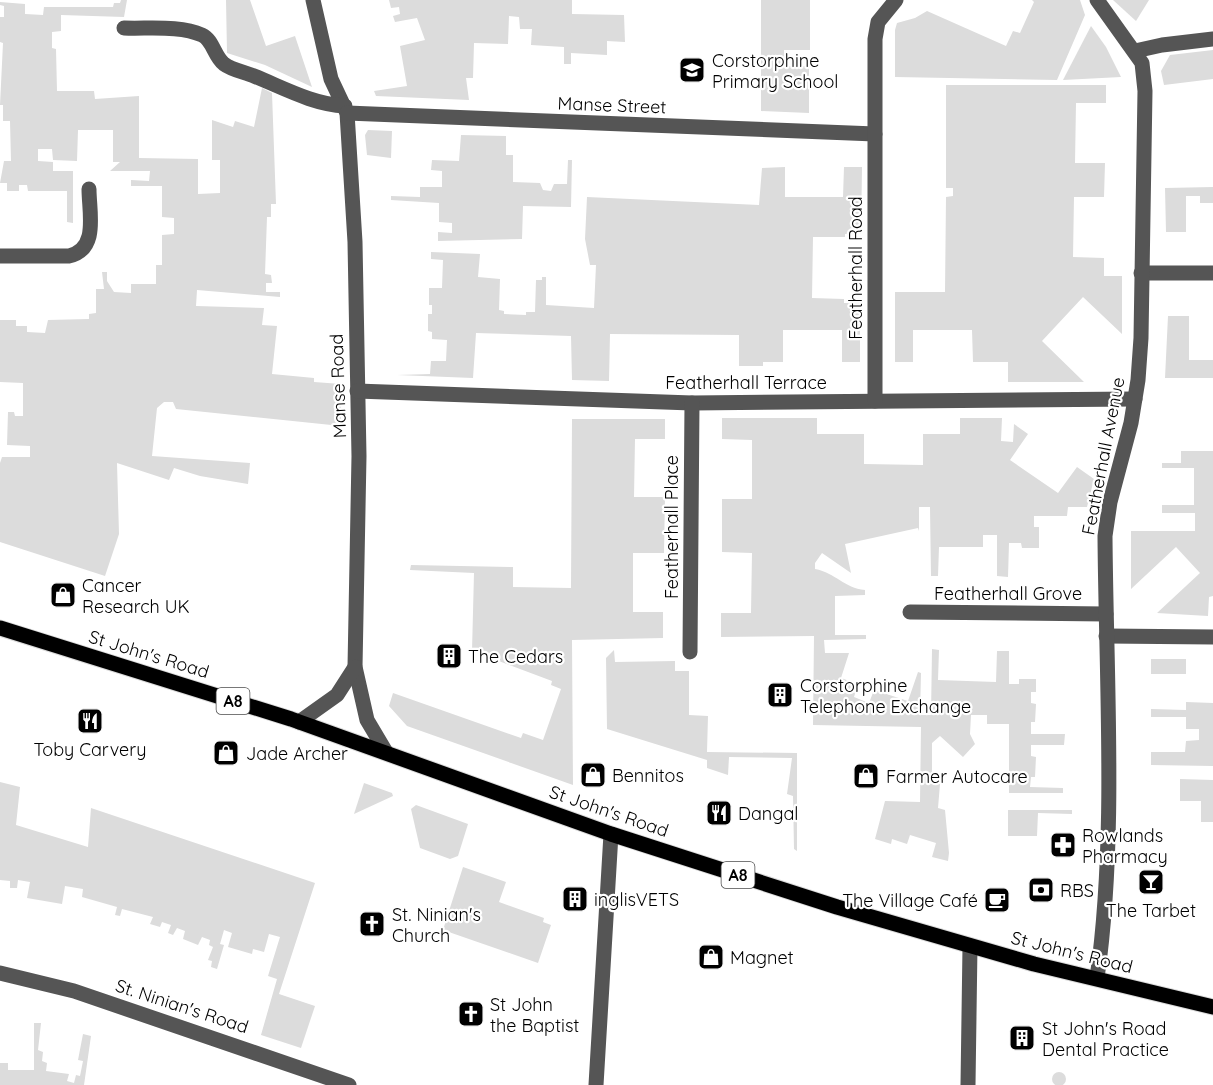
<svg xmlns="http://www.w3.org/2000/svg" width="1213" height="1085" font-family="Quicksand,sans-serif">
<rect width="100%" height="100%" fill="#fff"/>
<!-- green -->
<g fill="#dcdcdc">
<path d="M121,0H127L124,17L61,15V31L52,32V48L56,49L57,91H94L95,99L139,96V158L198,159V194L220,193V160H212V120L233,127L235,121L254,127L262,88L272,93L276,204H271V217H267L265,274L271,275L272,283H266V292H280V297L197,290L196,306L264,308L262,325L277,326L272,374L314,378V382L341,384V426L176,409L173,402H164L157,408L152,456L250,463L248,484L200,476L174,468L169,480L117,463L119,534L105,576L0,542V463L2,457H30V446L7,445L8,412H14L15,416H23V383L0,382V320H16V326H27V332L45,333L48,320L89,319V314L96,313V289H104L102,272H107V281L114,292L131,293V284H156V265H162V235L174,234V218L162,217V186H131V180L149,181L150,171H110L120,162H113V130H78L77,161L53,160L52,149H38V161L53,162V171H73V223L67,222V191H28L27,185H19V191H7V183H0L4,161H11L10,121H3V105H0L3,43L0,42V17H4V6L0,5V2L25,4V14L43,15L44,7H113L114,3H120Z"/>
<path d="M226,0H250L266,46L295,36L312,87L265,65L227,53Z"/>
<path d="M389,0H572V14L624,15L625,42L607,41V55L571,53V64H564V47L531,45L532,29H520L519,17L509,16L508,44L474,43L473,78H466L469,100L376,96L374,91L407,86L400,46L425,40L417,18L395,22L393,16L400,14L399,7L391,8Z"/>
<path d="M761,0H810V50H784V66H809V113L761,111Z"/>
<path d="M1032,0H1080L1085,15L1057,80L895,77V30L897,23L915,18L927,11L1006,46L1013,31L1020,33L1034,2Z"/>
<path d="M1113,0H1149L1136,21Z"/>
<path d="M1091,26L1106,47L1121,77L1063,80Z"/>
<path d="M1213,50V79L1164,85L1161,71L1170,55Z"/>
<path d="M946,85H1106V103H1076L1075,163H1105L1104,197H1074L1073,257L1104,258V276H1122V334L1083,297L1042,341L1084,382H1008V362H973L972,330H913V362H895V292H945L946,197L953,196V188H946Z"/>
<path d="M368,130L392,131L391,158L367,155L365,135Z"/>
<path d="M461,135L506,136V155H513V182L540,183L543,190L551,191L554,184H567L568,160H572L571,207L523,206L522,239L438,241V232L452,233V223L439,222V203L391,200V196L420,197V187H442V171L431,170L432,160L459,161Z"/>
<path d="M785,167V197H843L844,167H862L861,234H845V237H813L812,298L844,299V303H860V362H842V330H783V362H763V366H739V335L610,334L609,381L572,380L571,336L476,333L473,378L397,375L430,374L431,361H446L447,340L432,339V332L428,331V314H432V305H429V288H442L443,260L431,259V252L480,254L478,277L500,279L499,310L504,311V314L526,315V312H535L536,280H542V277H546V305L594,308L596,265H590L585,239L587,197L759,205L762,168Z"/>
<path d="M1213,187V203H1200V196H1186V232H1166L1165,188Z"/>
<path d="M1168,316H1189V360H1213V378H1165Z"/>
<path d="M722,418H817V434H864V464L923,465V434H960V418H1002L1001,441L1013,442L1014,424L1028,434L1010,460L1058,493L1077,467L1094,479L1087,507H1068L1067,516H1034V527H1039V548H1022L1021,543H1009L1008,577L997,576V535H983V547H939L938,576H931L930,507H919V531L918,528L845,544L851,573L822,553L815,563V569C836,573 844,588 865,590V595L835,596V635H866V639L824,640L825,653H849L841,678L858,684L854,697L869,703L874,690L908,701L918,672L921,673L920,715H931L932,649L939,650L938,680L996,682L997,651H1009V684H1019V679H1036V692H1031V703L1036,704L1035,722H1031V734H1065L1064,745H1031V756L1036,757L1035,777H1031L1030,787L1063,788V793H1009V724H987V715H971L970,734L975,744L963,757L940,736L932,743V776L940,784L938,808L945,810L949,853L948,861L932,857L936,843L910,835L907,844L892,839L891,844L875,839L885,801L920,802L921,727L813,725L814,636L721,637V613H751L752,553L722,552V499H752V440L722,439Z"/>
<path d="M572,419H665V439H635L634,497H665L664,553H633V612H663V638L572,640L573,785L407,726L389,706L393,693L521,738L523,733L543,740L561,689L551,685L552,681L472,651L474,573L410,570L411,565L513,567V587L571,588Z"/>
<path d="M1181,451H1213V596L1209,597L1208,616L1157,613L1200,573L1176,547L1131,589V531H1195V513H1162V505H1194V468H1162V463H1181Z"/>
<path d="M614,650L615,662L675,661V671H689V715L708,716L707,752L797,753V851L794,849L793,796L787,794L792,758L729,757L728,775L707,768V760L607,729L606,658Z"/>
<rect x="1151" y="659" width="35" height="15"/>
<path d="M1186,702L1213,703V766L1151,765V752H1185L1186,741L1199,740V729H1186V717H1151V709L1186,710Z"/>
<path d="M1180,779L1213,780V822H1201V801H1180Z"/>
<path d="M0,782L20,787L16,825L88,847L91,808L315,883L279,994L315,1006L301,1048L261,1035L277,979L268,976L280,937L269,934L264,952L253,949L252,954L228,947L232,933L224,930L220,944L224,945L217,969L211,967L212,961L208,960L213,947L209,945L210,940L202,937L198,945L183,939L185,931L177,928L173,935L168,933L171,925L162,922L160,927L150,924L153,917L122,909L120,916L115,915L117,907L82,897L83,889L65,886L62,904L27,898L30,882L18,880L17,888H10V881L0,880Z"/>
<path d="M364,783L392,793L393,796L354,814Z"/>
<path d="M416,805L468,824L458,856L450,859L420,848L411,809Z"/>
<path d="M1008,810H1072V814L1038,813L1037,836H1008Z"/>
<path d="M463,867L506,882L499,902L544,918L543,922L551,925L538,963L443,930Z"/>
<path d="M0,1023V1063H8V1070H34V1023H41L38,1050L43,1052L42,1061L47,1063L46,1071L69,1074L67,1081L74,1083L76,1075L80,1076L83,1061L78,1060L83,1034L91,1036L84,1085H0Z"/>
<circle cx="1059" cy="1079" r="7"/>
</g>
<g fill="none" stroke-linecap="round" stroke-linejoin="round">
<!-- major casing -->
<g stroke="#dbdbdb" stroke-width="17">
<path id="major" d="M0,628L291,719L611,834L837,907L1034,964L1213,1007"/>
</g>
<!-- minor -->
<g stroke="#555" stroke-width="15">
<path d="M313,0L331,79L347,113L355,242L359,456L355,667L367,720L386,752"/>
<path d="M124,28C148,29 180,25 202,35C213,40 214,56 224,64C232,70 244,72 254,76C284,88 312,104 345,106"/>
<path d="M1135,51L1162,45L1213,39"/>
<path d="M347,113L875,134"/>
<path d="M0,256H69C99,249 89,213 89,189"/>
<path d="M1141,273H1213"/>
<path d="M357,391L692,403L1135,399"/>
<path d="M875,401V39L878,22L896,0"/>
<path d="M910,612L1106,614"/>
<path d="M1106,636L1213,637"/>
<path d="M690,652L692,403"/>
<path d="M299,722L337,695L355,667"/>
<path d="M0,973L74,991L349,1085"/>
<path d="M1097,978C1117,837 1106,680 1105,536L1110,502L1131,423L1138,380L1141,338L1145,91L1142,63L1097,0"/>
<path d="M596,1085L611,834"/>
<path d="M968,1085L970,946"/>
</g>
<!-- major -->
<use href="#major" stroke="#000" stroke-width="15"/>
</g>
<!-- icons -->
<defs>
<g id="school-square" transform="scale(1.35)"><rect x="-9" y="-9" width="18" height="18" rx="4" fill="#000" stroke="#fff"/><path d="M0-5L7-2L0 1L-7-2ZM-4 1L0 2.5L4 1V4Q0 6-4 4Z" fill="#fff"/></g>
<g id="shop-square" transform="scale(1.35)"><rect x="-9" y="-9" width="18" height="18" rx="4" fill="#000" stroke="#fff"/><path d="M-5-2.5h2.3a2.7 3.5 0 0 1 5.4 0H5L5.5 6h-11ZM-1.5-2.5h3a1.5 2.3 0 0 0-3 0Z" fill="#fff"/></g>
<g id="building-square" transform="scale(1.35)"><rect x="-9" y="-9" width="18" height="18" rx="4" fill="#000" stroke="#fff"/><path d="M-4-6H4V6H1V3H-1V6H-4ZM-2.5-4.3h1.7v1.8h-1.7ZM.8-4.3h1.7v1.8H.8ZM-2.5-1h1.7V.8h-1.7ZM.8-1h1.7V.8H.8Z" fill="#fff"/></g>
<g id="restaurant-square" transform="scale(1.35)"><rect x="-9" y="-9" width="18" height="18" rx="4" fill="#000" stroke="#fff"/><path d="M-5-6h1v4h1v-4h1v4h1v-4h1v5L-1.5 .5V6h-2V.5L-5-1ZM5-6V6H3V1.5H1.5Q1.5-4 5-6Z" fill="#fff"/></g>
<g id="pharmacy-square" transform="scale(1.35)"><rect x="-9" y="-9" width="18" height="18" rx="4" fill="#000" stroke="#fff"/><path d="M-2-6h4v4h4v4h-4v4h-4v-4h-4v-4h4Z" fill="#fff"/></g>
<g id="bar-square" transform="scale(1.35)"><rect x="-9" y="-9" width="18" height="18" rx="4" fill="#000" stroke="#fff"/><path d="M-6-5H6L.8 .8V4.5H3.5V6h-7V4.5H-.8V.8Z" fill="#fff"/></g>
<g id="bank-square" transform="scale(1.35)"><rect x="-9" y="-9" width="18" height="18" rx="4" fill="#000" stroke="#fff"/><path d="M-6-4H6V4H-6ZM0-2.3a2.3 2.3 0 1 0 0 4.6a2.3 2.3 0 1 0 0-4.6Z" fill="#fff"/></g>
<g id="cafe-square" transform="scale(1.35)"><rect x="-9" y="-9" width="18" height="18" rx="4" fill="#000" stroke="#fff"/><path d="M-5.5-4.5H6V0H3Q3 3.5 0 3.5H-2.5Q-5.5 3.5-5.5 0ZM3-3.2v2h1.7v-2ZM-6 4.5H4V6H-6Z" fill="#fff"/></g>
<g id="church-square" transform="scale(1.35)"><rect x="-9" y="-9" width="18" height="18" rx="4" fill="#000" stroke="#fff"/><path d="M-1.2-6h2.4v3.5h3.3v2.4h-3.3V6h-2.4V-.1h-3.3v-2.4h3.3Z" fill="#fff"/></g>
</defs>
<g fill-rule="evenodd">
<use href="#school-square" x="692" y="70"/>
<use href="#shop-square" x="63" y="595"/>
<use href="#building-square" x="449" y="656"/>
<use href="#building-square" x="780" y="695"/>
<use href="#restaurant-square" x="90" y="721"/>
<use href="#shop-square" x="226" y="753"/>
<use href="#shop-square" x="593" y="775"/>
<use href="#shop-square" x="866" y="776"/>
<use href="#restaurant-square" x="719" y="813"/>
<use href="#pharmacy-square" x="1063" y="845"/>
<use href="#bar-square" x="1151" y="882"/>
<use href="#bank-square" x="1041" y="890"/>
<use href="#building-square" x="575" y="899"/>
<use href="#cafe-square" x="997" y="900"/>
<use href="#church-square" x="372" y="924"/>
<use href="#shop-square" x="711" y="957"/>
<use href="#church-square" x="471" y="1014"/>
<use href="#building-square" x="1022" y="1038"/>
</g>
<g text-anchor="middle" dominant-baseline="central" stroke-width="4.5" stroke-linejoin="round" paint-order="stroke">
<!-- shield labels -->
<g fill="#fff" stroke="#4c4c4c" stroke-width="1.5">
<rect x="216.5" y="688" width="33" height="26" rx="4.5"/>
<rect x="721.5" y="862" width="33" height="26" rx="4.5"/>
</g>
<g font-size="16" font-weight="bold" fill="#000">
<text x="233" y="701">A8</text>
<text x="738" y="875">A8</text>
</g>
<!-- poi labels -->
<g font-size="18" fill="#000" stroke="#fff" text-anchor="start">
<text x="712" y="60">Corstorphine<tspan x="712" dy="21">Primary School</tspan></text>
<text x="82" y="585">Cancer<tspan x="82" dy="21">Research UK</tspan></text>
<text x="468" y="656">The Cedars</text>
<text x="800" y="685">Corstorphine<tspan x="800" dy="21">Telephone Exchange</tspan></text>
<text x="90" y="749" text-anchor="middle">Toby Carvery</text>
<text x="246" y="753">Jade Archer</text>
<text x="612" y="775">Bennitos</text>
<text x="886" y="776">Farmer Autocare</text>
<text x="738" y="813">Dangal</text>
<text x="1082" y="835">Rowlands<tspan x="1082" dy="21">Pharmacy</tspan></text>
<text x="1060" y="890">RBS</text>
<text x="594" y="899">inglisVETS</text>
<text x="978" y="900" text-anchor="end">The Village Café</text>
<text x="1151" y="910" text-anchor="middle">The Tarbet</text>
<text x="392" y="914">St. Ninian's<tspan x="392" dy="21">Church</tspan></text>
<text x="730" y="957">Magnet</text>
<text x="490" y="1004">St John<tspan x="490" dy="21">the Baptist</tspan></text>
<text x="1042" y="1028">St John's Road<tspan x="1042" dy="21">Dental Practice</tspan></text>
</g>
<!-- street labels -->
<g font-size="18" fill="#000" stroke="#fff">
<text transform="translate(612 105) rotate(2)">Manse Street</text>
<text transform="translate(855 268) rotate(-90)">Featherhall Road</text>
<text x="746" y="382">Featherhall Terrace</text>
<text transform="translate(338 386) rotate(-92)">Manse Road</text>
<text transform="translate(1103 456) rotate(-79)">Featherhall Avenue</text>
<text transform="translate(671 527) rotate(-90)">Featherhall Place</text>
<text x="1008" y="593">Featherhall Grove</text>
<text transform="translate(149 654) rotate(17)">St John's Road</text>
<text transform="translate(609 811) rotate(19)">St John's Road</text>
<text transform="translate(1072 952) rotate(14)">St John's Road</text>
<text transform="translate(182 1006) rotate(18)">St. Ninian's Road</text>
</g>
</g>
</svg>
